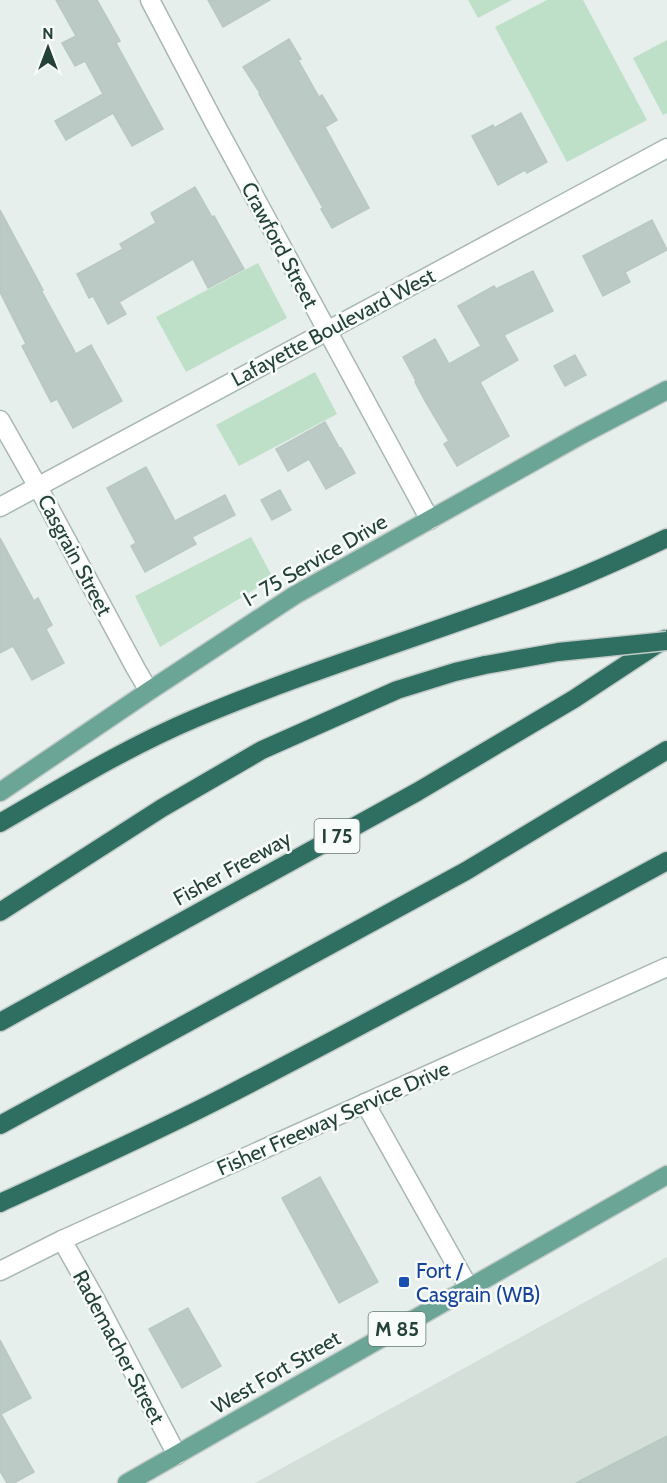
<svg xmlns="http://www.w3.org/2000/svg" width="667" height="1483" font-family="Cabin,sans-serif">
<rect width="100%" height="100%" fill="#e6efeb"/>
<!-- built -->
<path fill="#d4dfda" d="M667,1257V1483H255Z"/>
<!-- green -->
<g fill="#bfe0c8">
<path d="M468,0H512L478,18Z"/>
<path d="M547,0H583L647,120L567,162L495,27Z"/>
<path d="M667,40V113L663,115L633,58Z"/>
<path d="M258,263L287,318L186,372L156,317Z"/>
<path d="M315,372L337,414L239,466L216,425Z"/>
<path d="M251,537L273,578L160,647L135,596Z"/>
</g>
<!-- building -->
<g fill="#bbcac4" stroke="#b8c9c2" stroke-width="1.5">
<path d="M56,0H97L120,41L116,43L163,129L132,146L113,113L66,140L55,121L103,94L85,61L75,66L62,43L76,36Z"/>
<path d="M208,0H270L223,27Z"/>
<path d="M289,39L301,59L298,60L319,97L322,95L337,120L325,127L369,208L332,228L321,209L323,208L259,94L260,93L243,67Z"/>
<path d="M521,113L547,162L527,173L525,170L498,185L472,136L493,125L494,128Z"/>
<path d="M195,187L212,217L214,216L244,269L208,288L193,259L119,302L126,314L108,324L93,296L89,298L77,274L123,249L120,244L156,223L151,213Z"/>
<path d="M0,210L43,290H41L76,354L91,345L122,401L73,428L57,399L51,402L37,375L22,346L26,344L0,292Z"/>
<path d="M652,220L667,250L625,272L630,282L603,296L583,256Z"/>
<path d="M533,271L553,311L504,335L518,360L480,382L509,436L457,466L444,444L449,441L425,401L415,382L416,381L403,357L435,339L449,364L481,346L458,306L494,286L496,289Z"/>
<path d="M575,355L586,375L565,386L554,366Z"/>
<path d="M325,422L340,449L341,448L355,473L326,489L309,459L288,471L276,449Z"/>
<path d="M146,467L175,521L225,495L235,515L192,537L196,544L145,572L131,546L136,543L107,488Z"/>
<path d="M280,490L291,510L272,520L261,500Z"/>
<path d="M0,538L34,601L38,598L52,625L46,629L64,663L32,680L13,646L0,653Z"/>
<path d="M320,1177L378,1282L339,1303L282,1198Z"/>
<path d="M188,1308L221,1366L182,1388L149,1329Z"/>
<path d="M0,1340L31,1398L1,1414L34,1472L14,1483H7L0,1471Z"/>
<path d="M667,1436V1483H576Z"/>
</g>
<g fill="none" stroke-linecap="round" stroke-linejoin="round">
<!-- minor casing -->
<g stroke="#a8b8b2" stroke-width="21">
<g id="minor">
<path d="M150,0L214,122L430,520"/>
<path d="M0,420L38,487L136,669L149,691"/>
<path d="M0,507L667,148"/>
<path d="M365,1103L469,1288"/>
<path d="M62,1240L93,1295L177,1455"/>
<path d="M0,1271L62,1240L667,967"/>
</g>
</g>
<!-- major casing -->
<g stroke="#c2cac8" stroke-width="21">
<g id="major">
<path d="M0,792L149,691L295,595L581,435L667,390"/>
<path d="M127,1483L667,1175"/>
</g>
</g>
<!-- highway casing -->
<g stroke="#c2cac8" stroke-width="21">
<g id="highway">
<path d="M0,823C64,786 127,747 196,718C312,669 433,633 550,589C590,574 629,556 667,538"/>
<path d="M0,912L162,808L262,750L397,690L455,672L485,665"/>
<path d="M0,1022L417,792L574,699L665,639"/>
<path d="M0,1125L466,871L667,750"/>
<path d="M0,1203C76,1168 152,1134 226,1096C374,1020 521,940 667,861"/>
</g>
</g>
<!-- minor -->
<use href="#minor" stroke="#fff" stroke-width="18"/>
<!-- major -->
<use href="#major" stroke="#6aa596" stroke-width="18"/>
<!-- highway -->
<use href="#highway" stroke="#2f6f62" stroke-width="18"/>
<!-- highway-bridge casing -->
<g stroke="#c2cac8" stroke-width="21" stroke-linecap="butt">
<path id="highway-bridge" d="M485,665L558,652L667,641"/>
</g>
<!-- highway-bridge -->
<use href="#highway-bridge" stroke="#2f6f62" stroke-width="18"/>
</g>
<!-- markers -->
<rect fill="#1a4fb4" stroke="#f7fbf9" stroke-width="2" x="398" y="1276" width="12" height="12" rx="3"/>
<g text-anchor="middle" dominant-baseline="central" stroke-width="5" stroke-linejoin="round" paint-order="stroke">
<!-- shield labels -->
<g fill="#f7fbf9" stroke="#637a73" stroke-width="1.5">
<rect x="314.5" y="819" width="45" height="34" rx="4.5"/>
<rect x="368.5" y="1312" width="57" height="34" rx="4.5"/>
</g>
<g font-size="20" font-weight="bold" fill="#24423a">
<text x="337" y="836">I 75</text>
<text x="397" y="1329">M 85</text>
</g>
<!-- street labels -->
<g font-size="21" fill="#24423a" stroke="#f7fbf9">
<text transform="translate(280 245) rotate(62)">Crawford Street</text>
<text transform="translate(333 327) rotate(-28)">Lafayette Boulevard West</text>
<text transform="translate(75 555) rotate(62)">Casgrain Street</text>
<text transform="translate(315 560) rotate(-30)">I- 75 Service Drive</text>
<text transform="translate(232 868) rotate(-29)">Fisher Freeway</text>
<text transform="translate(333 1118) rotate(-24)">Fisher Freeway Service Drive</text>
<text transform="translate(119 1347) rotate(62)">Rademacher Street</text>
<text transform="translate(276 1372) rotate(-30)">West Fort Street</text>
</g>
<!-- transit labels -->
<g font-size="21" fill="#164399" stroke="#f7fbf9" text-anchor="start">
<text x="416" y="1270">Fort /<tspan x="416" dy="24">Casgrain (WB)</tspan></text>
</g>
</g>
<!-- north arrow -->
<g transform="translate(48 48)" stroke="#f7fbf9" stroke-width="4.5" paint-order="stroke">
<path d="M0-4.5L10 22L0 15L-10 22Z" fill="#24423a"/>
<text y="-9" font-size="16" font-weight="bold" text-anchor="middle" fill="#24423a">N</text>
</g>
</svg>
